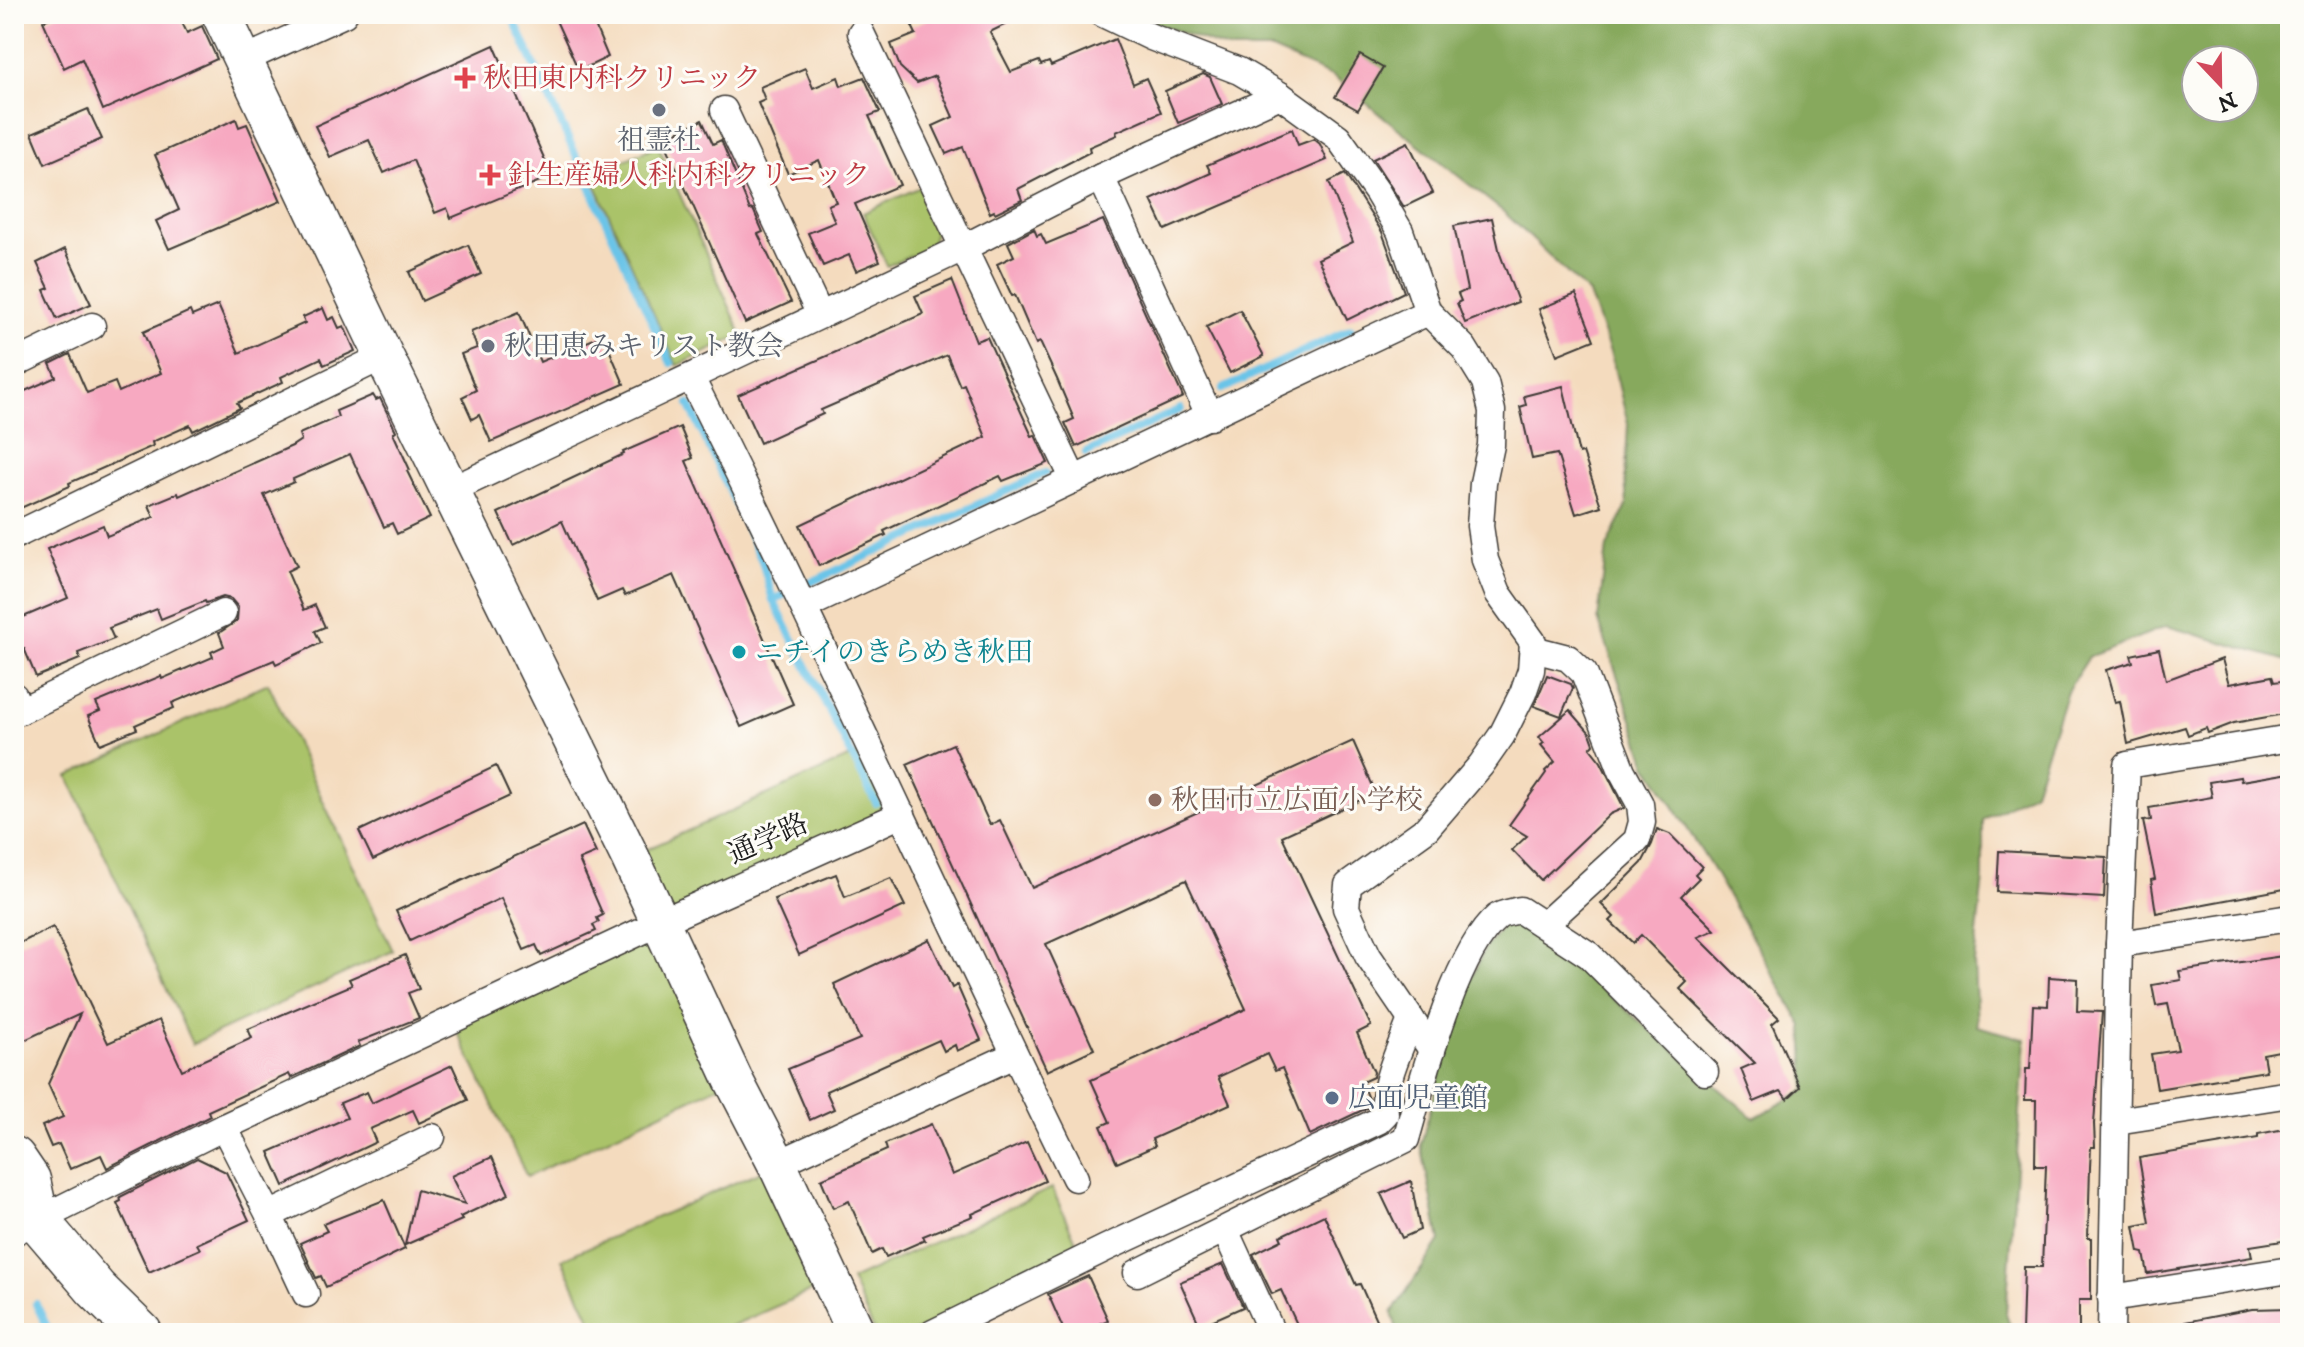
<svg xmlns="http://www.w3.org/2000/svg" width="2304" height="1347" font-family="'IM FELL DW Pica','Noto Serif JP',serif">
<rect width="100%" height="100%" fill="#fdfcf7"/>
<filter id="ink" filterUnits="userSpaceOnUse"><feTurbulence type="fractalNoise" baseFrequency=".0125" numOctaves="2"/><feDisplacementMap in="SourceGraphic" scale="16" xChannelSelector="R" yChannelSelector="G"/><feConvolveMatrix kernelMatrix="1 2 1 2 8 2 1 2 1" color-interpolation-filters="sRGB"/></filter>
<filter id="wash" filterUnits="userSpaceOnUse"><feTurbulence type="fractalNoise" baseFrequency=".006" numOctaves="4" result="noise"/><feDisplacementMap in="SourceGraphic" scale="32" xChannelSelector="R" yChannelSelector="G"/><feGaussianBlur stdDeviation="1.8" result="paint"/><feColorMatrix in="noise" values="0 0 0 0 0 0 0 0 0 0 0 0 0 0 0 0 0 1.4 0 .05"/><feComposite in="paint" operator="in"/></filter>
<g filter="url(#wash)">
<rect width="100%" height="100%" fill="#f4dbbe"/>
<!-- green -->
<g fill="#aac369" stroke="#637042" stroke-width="2">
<path d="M658,145L742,335L677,366L591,175Z"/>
<path d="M920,187L937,225L930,248L887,266L863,213Z"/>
<path d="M268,683L393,951L192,1044L68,776Z"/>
<path d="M870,748L904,820L661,922L733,1079L527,1177L455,1027L660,922L630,857Z"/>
<path d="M777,1164L832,1282L715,1333H597L562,1259Z"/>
<path d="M1052,1188L1082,1255L912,1333H875L851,1280Z"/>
</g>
<!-- forest -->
<path fill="#87a95d" stroke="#52623c" stroke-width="2" fill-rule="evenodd" d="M1129,14H2290V662L2167,626L2089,657L2067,691L2034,791L1983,820V878L1974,963L1977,1026L2025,1039L2006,1314L2013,1333H1398L1392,1313L1440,1241L1421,1144L1456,1014L1485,948L1507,921L1527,926L1754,1118L1806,1090L1803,1026L1712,868L1647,764L1598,619L1607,547L1627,505L1625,478L1628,424L1611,355L1589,294L1505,213L1332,76L1272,50H1231ZM2196,60H2244V108H2196Z"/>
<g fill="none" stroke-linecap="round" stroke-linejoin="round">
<!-- stream -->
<g stroke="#6bc4e8" stroke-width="8">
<path d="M511,14L671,363"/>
<path d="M1223,389L1351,329"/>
<path d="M689,404L762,561L773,600L876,803"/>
<path d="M1086,453L1181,409"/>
<path d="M773,600L1045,473"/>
<path d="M36,1304L50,1333"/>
</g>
</g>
<g id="blocks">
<!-- building -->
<g fill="#f7a9c1">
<path d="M58,14H178L187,33L202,26L217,59L103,110L82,59L64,68L43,21Z"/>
<path d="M553,14H590L608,57L579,71Z"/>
<path d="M940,14H1027L990,32L1011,72L1039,61L1041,65L1049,62L1051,66L1115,39L1133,84L1146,78L1161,112L1116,132L1117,135L1089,147L1090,152L1018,189L1022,200L995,213L994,211L990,213L963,147L946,154L933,126L953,117L935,76L917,83L900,67L891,44L916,34L912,26Z"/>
<path d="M494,45L552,176L451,218L447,208L435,213L413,160L384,173L369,140L330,157L315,126Z"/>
<path d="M1360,55L1383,68L1358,110L1335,97Z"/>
<path d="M805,68L813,88L838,77L841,86L864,77L880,112L869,116L900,185L855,204L880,261L856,271L849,255L823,266L808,233L835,222L828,205L836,202L819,160L788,174L758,103L765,100L760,87Z"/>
<path d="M1203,74L1210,77L1222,104L1178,123L1165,91Z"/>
<path d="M88,109L102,139L45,164L32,133Z"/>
<path d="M236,119L239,127L247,124L281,201L169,249L156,221L179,210L155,155Z"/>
<path d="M702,120L713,144L721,140L750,210L753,209L763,232L758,234L791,302L745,323L663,138Z"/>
<path d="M1292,129L1298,145L1314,139L1320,144L1327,160L1165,230L1151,200L1211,173L1207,165Z"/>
<path d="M1408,142L1433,193L1404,207L1373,159Z"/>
<path d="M1345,174L1382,232L1404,292L1347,320L1318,259L1353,242L1329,182Z"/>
<path d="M1492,218L1500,254L1518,302L1465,323L1457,303L1461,301L1458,294L1467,290L1454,226Z"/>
<path d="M1103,220L1183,397L1076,447L1065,423L1074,419L1057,379L1040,342L1036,344L1015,295L1012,296L997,264L1014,256L1008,243L1034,229L1037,236L1041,234L1046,244Z"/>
<path d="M468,245L481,274L422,301L409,272Z"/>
<path d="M65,249L91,304L57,319L44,290L49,288L37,263Z"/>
<path d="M952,280L976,341L987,337L1032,436L1035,435L1048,463L1003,481L1000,476L884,531L886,535L819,566L800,525L986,437L964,384L960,386L947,355L821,410L823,414L760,443L738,395L923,314L915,296Z"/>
<path d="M1576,294L1594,340L1557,355L1539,309Z"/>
<path d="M218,305L239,353L305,323L303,317L323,308L328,320L334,317L339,328L344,326L355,351L324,365L321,358L281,377L283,382L237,403L240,408L193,431L190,425L152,442L153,446L69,483L70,486L14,511V396L56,377L50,364L70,354L87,393L115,382L119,392L161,373L143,332L190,311L192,316Z"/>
<path d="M1240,310L1264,356L1230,373L1206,327Z"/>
<path d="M519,312L540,362L603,335L624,384L491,442L479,415L472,419L462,397L476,390L461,354L477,348L471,332Z"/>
<path d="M1563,386L1579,454L1583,453L1601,506L1576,514L1557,454L1532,459L1520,407L1526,405L1524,396Z"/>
<path d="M373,395L376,400L380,398L396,431L393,433L410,470L407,471L430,518L397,534L392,523L384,527L350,454L293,479L294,482L264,495L297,566L287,571L304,610L315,605L325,627L315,631L321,643L276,664L274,660L172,703L174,708L135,725L137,729L100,744L88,716L100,711L96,703L161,676L162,679L213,657L211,652L224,646L219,633L237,621L238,607L231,599L223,597L206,603L205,601L161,619L157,609L109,628L114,639L78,653L80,659L36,677L24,648L14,652V621L68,598L47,549L103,525L107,536L154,517L149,505L178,493L179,496L292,446L301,440L299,434L338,417L336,411Z"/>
<path d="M680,427L693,458L686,461L793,704L741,727L674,575L625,596L622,590L597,601L562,521L513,545L498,513L624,454L623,452Z"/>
<path d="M2159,649L2166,680L2222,659L2229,684L2272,676L2274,682L2290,680V713L2234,723L2208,733L2206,728L2188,735L2185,727L2128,744L2120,701L2115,702L2106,670L2133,662L2131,655Z"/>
<path d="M1547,675L1571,684L1573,688L1561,716L1534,706Z"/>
<path d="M1570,710L1590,733L1594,744L1590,748L1601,762L1624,808L1610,814L1541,880L1512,850L1527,836L1509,825L1546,773L1545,771L1555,762L1541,745L1544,743L1539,737Z"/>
<path d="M1353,741L1376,793L1282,836L1371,1026L1357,1033L1374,1072L1373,1077L1362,1082L1369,1099V1107L1310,1135L1282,1068L1275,1071L1267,1054L1218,1077L1230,1104L1152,1139L1155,1146L1117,1163L1101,1126L1110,1122L1091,1080L1246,1009L1186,880L1046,944L1094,1049L1047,1071L907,764L953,744L990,825L1000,820L1032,888Z"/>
<path d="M496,766L510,796L373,860L359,831Z"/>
<path d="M2290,773V888L2156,913L2151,880L2155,879L2143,821L2151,820L2149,808L2212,797L2209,782L2240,777L2241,781Z"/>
<path d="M583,825L596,853L579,860L603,915L597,918L599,922L593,925L596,931L541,956L536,945L524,950L501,898L410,941L396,911Z"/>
<path d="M1657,829L1670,834L1702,867L1695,874L1699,878L1681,896L1715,930L1698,937L1779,1018L1772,1024L1800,1087L1787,1099L1781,1091L1754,1102L1741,1069L1755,1063L1680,989L1687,982L1641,935L1633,943L1610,921L1614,917L1601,904L1642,863L1652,844Z"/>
<path d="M1999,851L2106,857L2104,898L1997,892Z"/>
<path d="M836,874L845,897L891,878L905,906L799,955L774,899Z"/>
<path d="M53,927L108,1043L159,1020L182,1070L252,1038L248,1029L352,985L349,979L405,955L419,989L408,993L419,1018L358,1042L360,1046L291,1078L289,1074L208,1111L210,1116L107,1168L101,1155L70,1169L59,1144L51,1147L42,1126L63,1117L48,1084L80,1014L14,1045V946Z"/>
<path d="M929,939L952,988L957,985L981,1040L957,1051L955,1045L944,1051L939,1040L826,1091L834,1109L810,1120L788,1069L860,1039L834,984Z"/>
<path d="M2290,955V1049L2263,1054L2266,1071L2157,1089L2151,1054L2178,1050L2168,1004L2156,1006L2152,985L2181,980L2179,971Z"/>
<path d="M2049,977L2078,979L2077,1011L2102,1012L2094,1124L2095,1147H2091L2090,1167L2088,1238H2091V1300H2079V1333H2022L2024,1267H2042L2046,1166H2035L2036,1100H2025L2026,1069H2030L2033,1005L2048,1006Z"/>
<path d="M452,1065L468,1100L419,1123L413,1110L370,1129L376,1142L284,1186L269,1152L347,1118L340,1103L367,1092L372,1103Z"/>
<path d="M931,1124L952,1175L1027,1142L1045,1181L972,1214L973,1216L923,1236L925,1240L886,1257L882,1249L872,1254L849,1201L833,1208L821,1179L887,1150L885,1144Z"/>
<path d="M2290,1128V1225L2286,1226L2289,1240L2250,1246L2252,1257L2148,1274L2144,1253L2139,1252L2134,1226L2150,1223L2139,1158L2258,1138V1134Z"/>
<path d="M492,1157L509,1194L460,1217L462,1220L405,1245L417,1190L465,1204L451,1176Z"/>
<path d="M197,1158L226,1172L249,1220L197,1244L200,1249L149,1272L117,1203L121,1201L120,1197Z"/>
<path d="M1411,1181L1420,1230L1402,1238L1381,1194Z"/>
<path d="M384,1200L405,1249L326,1287L321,1276L316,1278L300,1243L327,1231L323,1224Z"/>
<path d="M1324,1215L1356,1285L1360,1284L1378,1324L1357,1333H1301L1281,1290L1272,1294L1253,1254L1282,1240L1280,1236Z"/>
<path d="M1223,1264L1243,1307L1200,1326L1180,1282Z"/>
<path d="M1088,1276L1108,1320L1078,1333H1065L1048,1294Z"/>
<path d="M2290,1308V1333H2186L2185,1322L2252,1309Z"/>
</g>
</g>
</g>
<g filter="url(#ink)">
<use href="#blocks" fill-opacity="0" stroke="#3c3934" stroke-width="2"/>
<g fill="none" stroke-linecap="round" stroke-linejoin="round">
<!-- street casing -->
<g stroke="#3c3934" stroke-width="29">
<g id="street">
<path d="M1103,14L1151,37L1239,71L1280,95L1338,137L1377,192L1400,231L1428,312L1464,348L1485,382L1492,411L1491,445L1483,483L1480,526L1485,560L1498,593L1533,642L1531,670L1523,693L1502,735L1481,765L1426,829L1348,885L1346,908L1368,956L1432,1050"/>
<path d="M861,33L1074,480"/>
<path d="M243,60L344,14"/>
<path d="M724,110L820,315"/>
<path d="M1101,177L1210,417"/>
<path d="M14,364L92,326"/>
<path d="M691,378C825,642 944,913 1075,1178"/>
<path d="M451,490L963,248L1101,177L1280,95"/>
<path d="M14,536L384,356"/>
<path d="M804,607L1428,312"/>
<path d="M1533,649L1568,658L1584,673L1622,771L1640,804L1642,822L1637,840L1545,924"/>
<path d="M14,696L20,711L223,613"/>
<path d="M2119,944L2290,918"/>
<path d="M2116,1121L2290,1094"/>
<path d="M224,1127L269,1215L432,1137"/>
<path d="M777,1164L1014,1055"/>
<path d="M269,1215L306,1294"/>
<path d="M1225,1230L1272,1333"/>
<path d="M14,1232L224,1127L661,922L902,814"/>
<path d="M1137,1273L1406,1139C1422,1084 1454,953 1497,917C1502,913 1513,912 1520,910L1589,955L1705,1072"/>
<path d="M2111,1298L2290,1270"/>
<path d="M933,1333L1106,1248L1378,1121L1385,1114C1382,1082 1401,1048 1411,1019"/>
<path d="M2111,1333L2119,944L2127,765L2290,738"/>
</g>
</g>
<!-- secondary casing -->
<g stroke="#3c3934" stroke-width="41">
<path id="secondary" d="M221,14L384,356L630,857L733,1079L777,1164L856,1333"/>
</g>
<!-- primary casing -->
<g stroke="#3c3934" stroke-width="45">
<g id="primary">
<path d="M14,1158L29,1180L38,1221"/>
<path d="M14,1203L38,1221L96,1289L141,1333"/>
</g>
</g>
<!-- street -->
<use href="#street" stroke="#fff" stroke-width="26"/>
<!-- secondary -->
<use href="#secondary" stroke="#fff" stroke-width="38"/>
<!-- primary -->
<use href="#primary" stroke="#fff" stroke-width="42"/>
</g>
</g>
<!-- markers -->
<g fill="#e0444e" stroke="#fdfcf7" stroke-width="3">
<path d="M461 66h8v8h8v8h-8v8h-8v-8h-8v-8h8z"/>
<path d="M486 163h8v8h8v8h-8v8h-8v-8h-8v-8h8z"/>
</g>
<g fill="#6b7280" stroke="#fdfcf7" stroke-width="3">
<circle cx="659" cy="110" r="8"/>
<circle cx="488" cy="346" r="8"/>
</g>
<circle fill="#0f9aa8" stroke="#fdfcf7" stroke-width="3" cx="739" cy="652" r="8"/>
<circle fill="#8d6e63" stroke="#fdfcf7" stroke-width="3" cx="1155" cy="800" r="8"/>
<circle fill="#5c6f8a" stroke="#fdfcf7" stroke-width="3" cx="1332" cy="1098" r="8"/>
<g text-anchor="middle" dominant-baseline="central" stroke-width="6" stroke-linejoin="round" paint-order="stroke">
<!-- health labels -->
<g font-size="28" fill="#be3a42" stroke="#fdfcf7" text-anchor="start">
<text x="483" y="78">秋田東内科クリニック</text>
<text x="508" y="175">針生産婦人科内科クリニック</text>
</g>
<!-- worship labels -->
<g font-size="28" fill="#5b616d" stroke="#fdfcf7">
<text x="659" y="140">祖霊社</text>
<text x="504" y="346" text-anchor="start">秋田恵みキリスト教会</text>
</g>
<!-- culture labels -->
<g font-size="28" fill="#0d838f" stroke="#fdfcf7" text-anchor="start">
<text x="755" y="652">ニチイのきらめき秋田</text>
</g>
<!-- education labels -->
<g font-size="28" fill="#785e54" stroke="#fdfcf7" text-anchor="start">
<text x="1171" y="800">秋田市立広面小学校</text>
</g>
<!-- street labels -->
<g font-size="28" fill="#1c1c1c" stroke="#fdfcf7">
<text transform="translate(768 839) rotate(-24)">通学路</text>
</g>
<!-- service labels -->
<g font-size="28" fill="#4e5e75" stroke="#fdfcf7" text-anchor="start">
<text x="1348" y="1098">広面児童館</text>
</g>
</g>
<!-- margin -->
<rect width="2304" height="1347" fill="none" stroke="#fdfcf7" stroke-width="48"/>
<!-- north arrow -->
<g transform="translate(2220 84) rotate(158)"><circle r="38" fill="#fdfcf7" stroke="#a3a29f" stroke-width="2"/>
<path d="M0-6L14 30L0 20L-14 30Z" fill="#d1495b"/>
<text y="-12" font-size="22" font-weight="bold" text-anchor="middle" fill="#1c1c1c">N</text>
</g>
</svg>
